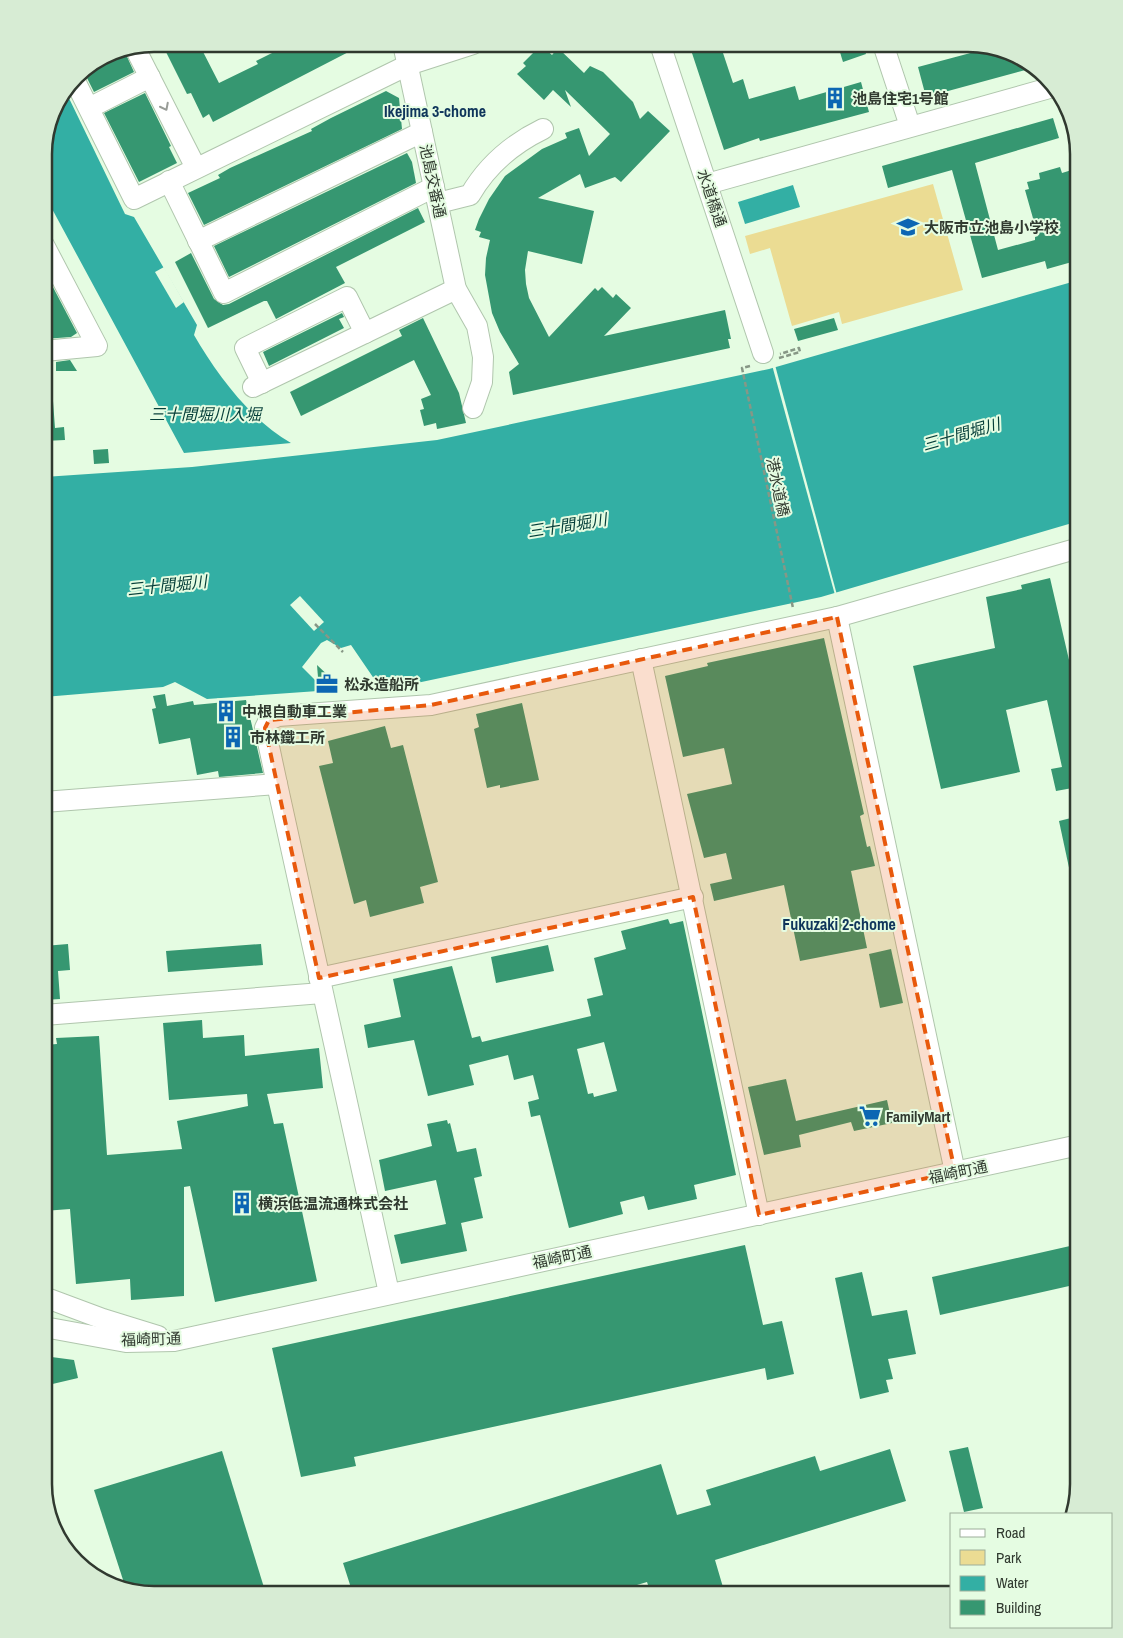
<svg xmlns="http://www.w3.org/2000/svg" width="1123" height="1638" font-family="'Archivo Narrow','Noto Sans JP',sans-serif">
<rect width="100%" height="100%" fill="#e5fce2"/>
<!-- green -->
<path fill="#ebdc93" d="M933,184L963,290L842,324L839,312L792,326L770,248L750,254L745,236Z"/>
<!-- water -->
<g fill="#33afa4">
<path d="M66,92L125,214L134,217L197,325L194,335C217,375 251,420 291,443L184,453L44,194V147L52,112Z"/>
<path d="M793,185L800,207L745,224L738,202Z"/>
<path d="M1079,280V521L821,597L412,684L379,686L351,645L341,648L327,640L321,643L302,667L318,683V691L207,699L175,682L163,687L44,697V477L192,467L437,440L769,369Z"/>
</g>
<!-- pier -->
<g fill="#e5fce2">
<path d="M164,267L184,302L176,308L155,272Z"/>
<path d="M772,365H775L837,595H835Z"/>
<path d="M300,596L324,622L314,631L290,605Z"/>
</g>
<!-- building -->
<g fill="#369771" fill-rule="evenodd">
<path d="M162,44H199L219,83L258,64L256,61L290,44H364L213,122L209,114L203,118L191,93L187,94Z"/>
<path d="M689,44H720L733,83L743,79L749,99L795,86L799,100L861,82L869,112L760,141L759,138L724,150Z"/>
<path d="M853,44H863L866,54L843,62L839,49Z"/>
<path d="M976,44L1024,59L1033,68L926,97L918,67L978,51Z"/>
<path d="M543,47L552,55L558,48L584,73L590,66L603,72L633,102L640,119L648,111L670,131L621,182L615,177L585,188L580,174L538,198L594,211L582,264L528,251L525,270L526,284L529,298L549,337L595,288L598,291L602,287L613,298L616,294L631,308L604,336L725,310L731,339H728L730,348L513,395L509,372L519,364L500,332L492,313L485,275L486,258L490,240L479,237L481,232L475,230L479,219L489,199L505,176L542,149L567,138L565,133L579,128L589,156L610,134L565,90L571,107L553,90L544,100L517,74L526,66L523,63L536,50L539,52Z"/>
<path d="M124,50L134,72L94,92L86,76L94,71L91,66L112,52Z"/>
<path d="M386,91L399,98L402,129L204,225L188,193L220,178L218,175L230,168L312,131L311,129L331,118Z"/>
<path d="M145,93L171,146L169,147L177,163L139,182L104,113Z"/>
<path d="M1053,118L1059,138L975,163L998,250L1035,240V237L1038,236L1025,190L1029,189L1027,182L1040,179L1039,173L1060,167L1062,173L1075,169L1077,176H1079V260L1047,269L1045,261L982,278L952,170L888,188L882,166Z"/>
<path d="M407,153L412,162L416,183L229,277L214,246Z"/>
<path d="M418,208L425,222L336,267L345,283L276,319L267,301H264L208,328L175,262L191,253L214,299L223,305L229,304Z"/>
<path d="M44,270L77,333L71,337L44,339Z"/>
<path d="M342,313L344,317L339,319L344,328L269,366L263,352Z"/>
<path d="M423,318L459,393L466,423L437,429L436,423L424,426L420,410L424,409L421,399L431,395L414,360L301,416L290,392L402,336L399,330Z"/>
<path d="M834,318L838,330L798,341L794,329Z"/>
<path d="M70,360L77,371H56V362Z"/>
<path d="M53,401L55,428L64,427L65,440L44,441V402Z"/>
<path d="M108,449L109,463L94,464L93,450Z"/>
<path d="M1050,578L1079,703V746L1070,747L1078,787L1056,791L1051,769L1062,767L1047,700L1006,710L1020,772L941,789L913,666L995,648L986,597L1022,589L1021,585Z"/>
<path d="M824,638L864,814L860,816L867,847L870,846L875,866L851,871L867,948L800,961L784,885L714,901L710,884L732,879L726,853L704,858L687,794L732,784L724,748L683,757L665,676L708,666L707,663Z"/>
<path d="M317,665L333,680L334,688L319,690Z"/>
<path d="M165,694L167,706L193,701L194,705L246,700L263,773L219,777L218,771L197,775L190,738L159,744L152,709L156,708L153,696Z"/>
<path d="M522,703L539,780L500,788V785L487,788L474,729L479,727L476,714Z"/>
<path d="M385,726L391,748L403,745L438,882L420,887L424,903L370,917L366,900L354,904L319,766L333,763L328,741Z"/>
<path d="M1079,816V890L1074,891L1059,821Z"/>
<path d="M668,919L670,924L683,921L736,1175L694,1185L697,1199L648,1210L644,1196L620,1202L623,1214L569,1228L540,1115L531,1117L528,1102L539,1099L533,1075L514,1080L508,1055L469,1065L474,1085L428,1096L414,1040L368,1048L364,1025L401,1017L393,979L452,966L472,1038L480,1036L482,1042L591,1016L587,999L603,995L594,958L626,949L621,931ZM604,1042L617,1091L594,1097L593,1093L588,1094L577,1049Z"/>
<path d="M68,944L70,970L58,971L60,999L44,1000V946Z"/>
<path d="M261,944L263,965L168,972L166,951Z"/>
<path d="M548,945L554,971L496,983L491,957Z"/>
<path d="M891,949L903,1003L880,1008L869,954Z"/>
<path d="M202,1020L203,1038L244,1035L245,1056L319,1048L323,1088L267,1094L274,1124L283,1123L317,1281L215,1302L190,1186L184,1187V1296L131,1300L130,1279L76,1284L70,1209L44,1211V1045L57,1044L56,1038L99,1036L107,1155L182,1149L177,1121L248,1106L247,1094L169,1100L163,1023Z"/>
<path d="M786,1079L796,1121L887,1100L892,1123L854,1131L851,1122L799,1135L801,1147L764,1155L748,1087Z"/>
<path d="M447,1120L448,1124L450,1123L457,1152L476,1148L482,1176L474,1178L483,1218L461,1223L467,1251L401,1264L394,1235L446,1224L436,1180L385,1191L379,1160L432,1146L427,1124Z"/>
<path d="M745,1245L763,1325L782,1321L794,1374L767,1380L765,1368L354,1457L356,1466L301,1477L272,1348Z"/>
<path d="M1070,1246L1078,1284L940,1315L932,1277Z"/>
<path d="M862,1272L872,1316L907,1310L916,1354L888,1359L893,1379L886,1380L889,1392L860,1399L835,1278Z"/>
<path d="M44,1356L74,1360L78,1378L44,1386Z"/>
<path d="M968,1447L983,1508L964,1512L949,1451Z"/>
<path d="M890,1449L906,1501L715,1560L725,1594H651L647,1582L607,1594H353L343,1563L661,1464L677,1515L711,1505L706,1490L815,1456L820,1471Z"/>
<path d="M222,1451L266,1594H147L125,1586L94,1490Z"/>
</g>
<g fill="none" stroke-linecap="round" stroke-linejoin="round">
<!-- minor casing -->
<g stroke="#b0c6ad" stroke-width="22">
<g id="minor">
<path d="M403,44L456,289L477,326L483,357L482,382L473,408"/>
<path d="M660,44L763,353"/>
<path d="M883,44L910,126"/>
<path d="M135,48L196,168"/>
<path d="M74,79L134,199L408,65L473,44"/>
<path d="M89,108L150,77"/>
<path d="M169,181L224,293L434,187"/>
<path d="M707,184L1053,87"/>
<path d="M438,203L470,195C488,164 512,144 543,129"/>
<path d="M198,241L422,132"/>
<path d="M44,351L97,346L44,245"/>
<path d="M262,383L245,348L347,297L365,333"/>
<path d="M253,387L456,289"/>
<path d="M837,617L955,1172"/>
<path d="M641,659L759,1215"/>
<path d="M44,802L277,784"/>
<path d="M319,978L693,897"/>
<path d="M44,1015L322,993"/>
<path d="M389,1293L277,784L265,728L269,720L278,716L431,705L837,617L1079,548"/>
<path d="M44,1297L103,1319L158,1336"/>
<path d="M44,1327L126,1342L174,1341L1079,1145"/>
</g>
</g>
<!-- path -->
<g stroke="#879786" stroke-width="2.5" stroke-dasharray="5 2.5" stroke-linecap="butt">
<path d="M779,358L800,352L799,348L780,354"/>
<path d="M750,366L742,368L793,608"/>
<path d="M315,624L343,652"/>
</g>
<!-- minor -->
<use href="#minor" stroke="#fff" stroke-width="20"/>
</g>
<!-- one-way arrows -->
<defs><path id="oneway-chevron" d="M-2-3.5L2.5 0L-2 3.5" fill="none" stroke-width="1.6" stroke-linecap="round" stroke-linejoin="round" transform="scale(1.25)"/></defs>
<use stroke="#989c97" href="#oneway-chevron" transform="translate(165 107) rotate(63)"/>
<!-- marked area -->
<path fill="#e8590c" fill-opacity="0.2" stroke="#e8590c" stroke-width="4" stroke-dasharray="10 6" stroke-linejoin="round" d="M837,617L955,1172L759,1215L693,897L319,978L265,728L269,720L431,705Z"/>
<!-- icons -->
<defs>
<g id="building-bare" transform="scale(1.725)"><path d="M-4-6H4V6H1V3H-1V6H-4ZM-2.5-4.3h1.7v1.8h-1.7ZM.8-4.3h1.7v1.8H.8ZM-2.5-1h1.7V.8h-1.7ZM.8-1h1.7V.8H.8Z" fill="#0c66b3" stroke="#e5fce2" stroke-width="2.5" paint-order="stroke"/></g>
<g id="school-bare" transform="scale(1.725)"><path d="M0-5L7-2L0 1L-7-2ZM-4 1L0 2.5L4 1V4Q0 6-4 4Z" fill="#0c66b3" stroke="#e5fce2" stroke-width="2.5" paint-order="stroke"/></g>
<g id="office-bare" transform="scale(1.725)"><path d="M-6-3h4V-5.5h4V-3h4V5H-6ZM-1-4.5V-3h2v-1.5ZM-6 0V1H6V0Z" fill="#0c66b3" stroke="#e5fce2" stroke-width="2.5" paint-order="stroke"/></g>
<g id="supermarket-bare" transform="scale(1.725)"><path d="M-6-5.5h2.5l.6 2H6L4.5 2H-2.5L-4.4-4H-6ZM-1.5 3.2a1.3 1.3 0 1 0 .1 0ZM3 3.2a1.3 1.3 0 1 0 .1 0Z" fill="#0c66b3" stroke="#e5fce2" stroke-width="2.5" paint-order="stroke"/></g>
</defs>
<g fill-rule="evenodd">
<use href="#building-bare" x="835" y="98"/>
<use href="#school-bare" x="908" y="227"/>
<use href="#office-bare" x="327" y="684"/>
<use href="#building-bare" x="226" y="711"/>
<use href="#building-bare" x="233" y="737"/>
<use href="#supermarket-bare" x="870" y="1116"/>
<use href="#building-bare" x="242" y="1203"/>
</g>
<g text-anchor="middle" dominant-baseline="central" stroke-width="4" stroke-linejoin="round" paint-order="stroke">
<!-- poi labels -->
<g font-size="15" font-weight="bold" fill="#30392f" stroke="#e5fce2" text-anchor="start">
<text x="852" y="98">池島住宅1号館</text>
<text x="924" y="227">大阪市立池島小学校</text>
<text x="344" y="684">松永造船所</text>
<text x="242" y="711">中根自動車工業</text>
<text x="250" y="737">市林鐵工所</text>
<text x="886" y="1116">FamilyMart</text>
<text x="258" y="1203">横浜低温流通株式会社</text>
</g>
<!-- street labels -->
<g font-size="15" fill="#30392f" stroke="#e5fce2">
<text transform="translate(433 181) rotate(78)">池島交番通</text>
<text transform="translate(712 198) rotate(71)">水道橋通</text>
<text transform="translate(778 487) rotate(78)">港水道橋</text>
<text transform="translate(958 1172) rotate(-12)">福崎町通</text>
<text transform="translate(562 1257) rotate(-12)">福崎町通</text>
<text transform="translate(151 1339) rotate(-2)">福崎町通</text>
</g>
<!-- neighbourhood labels -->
<g font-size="16" font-weight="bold" fill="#0f355b" stroke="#e5fce2">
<text x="435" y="111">Ikejima 3-chome</text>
<text x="839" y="924">Fukuzaki 2-chome</text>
</g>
<!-- water labels -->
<g font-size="16" font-style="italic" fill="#053e39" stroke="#e5fce2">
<text x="205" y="414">三十間堀川入堀</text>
<text transform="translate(961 434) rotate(-16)">三十間堀川</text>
<text transform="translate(567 525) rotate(-9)">三十間堀川</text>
<text transform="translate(167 585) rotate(-6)">三十間堀川</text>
</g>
</g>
<!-- crop -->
<path d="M0 0H1123V1638H0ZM154 52H968A102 102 0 0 1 1070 154V1484A102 102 0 0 1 968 1586H154A102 102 0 0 1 52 1484V154A102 102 0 0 1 154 52Z" fill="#d7ecd4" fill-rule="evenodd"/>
<path fill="none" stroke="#30392f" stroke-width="2.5" d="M154 52H968A102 102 0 0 1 1070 154V1484A102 102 0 0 1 968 1586H154A102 102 0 0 1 52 1484V154A102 102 0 0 1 154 52Z"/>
<!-- legend -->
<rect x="950" y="1513" width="162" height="115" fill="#e5fce2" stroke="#9dae9a"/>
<rect x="960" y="1529" width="25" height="8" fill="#ffffff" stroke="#9dae9a"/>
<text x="996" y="1538" font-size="15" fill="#30392f">Road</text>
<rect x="960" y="1550" width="25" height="15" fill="#ebdc93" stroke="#9dae9a"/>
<text x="996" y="1563" font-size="15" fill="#30392f">Park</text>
<rect x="960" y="1576" width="25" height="15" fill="#33afa4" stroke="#9dae9a"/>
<text x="996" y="1588" font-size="15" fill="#30392f">Water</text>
<rect x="960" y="1600" width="25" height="15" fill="#369771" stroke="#9dae9a"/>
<text x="996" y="1613" font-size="15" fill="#30392f">Building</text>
</svg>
